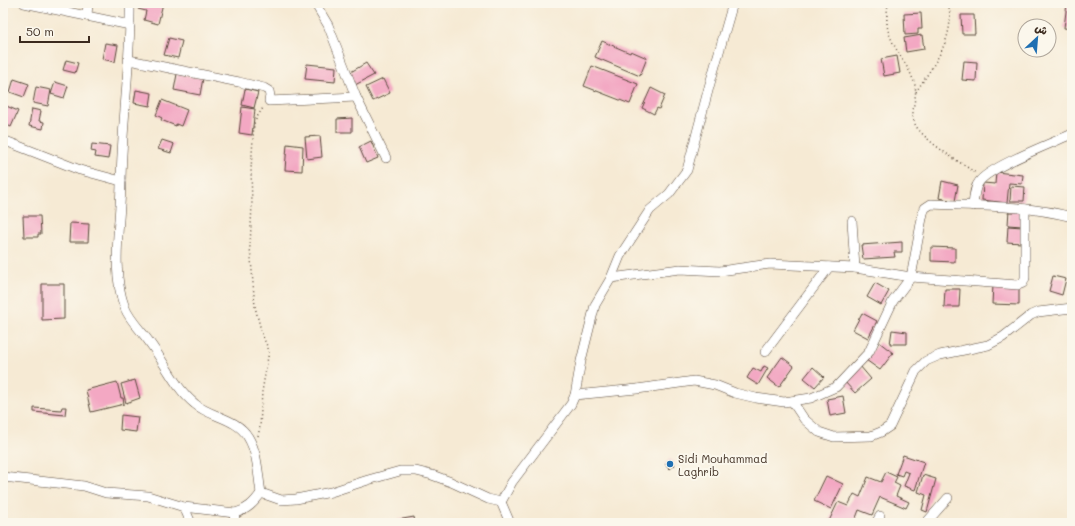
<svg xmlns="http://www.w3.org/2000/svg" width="1075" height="526" font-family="Mali,'Playpen Sans Arabic',sans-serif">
<rect width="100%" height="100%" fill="#fbf7ec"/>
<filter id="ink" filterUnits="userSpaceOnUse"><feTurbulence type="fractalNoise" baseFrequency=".025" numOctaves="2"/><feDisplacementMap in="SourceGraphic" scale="8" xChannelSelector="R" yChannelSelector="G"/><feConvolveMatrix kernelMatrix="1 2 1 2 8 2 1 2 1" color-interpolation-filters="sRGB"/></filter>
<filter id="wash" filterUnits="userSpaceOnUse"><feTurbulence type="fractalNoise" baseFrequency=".012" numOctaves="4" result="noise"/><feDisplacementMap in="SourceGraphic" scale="16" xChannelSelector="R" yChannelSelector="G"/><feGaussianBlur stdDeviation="0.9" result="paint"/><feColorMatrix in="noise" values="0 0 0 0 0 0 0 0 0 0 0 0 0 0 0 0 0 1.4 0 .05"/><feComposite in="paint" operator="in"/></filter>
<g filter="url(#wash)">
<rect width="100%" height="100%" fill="#f6ead4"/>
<g id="blocks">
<!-- building -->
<g fill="#f3a8c3">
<path d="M139,3H163L158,24L144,20L146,11L138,9Z"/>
<path d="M1067,3H1072V29L1064,28Z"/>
<path d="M921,13L922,29H918V34L905,35L904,14Z"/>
<path d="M961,15H974L975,34H962Z"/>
<path d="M922,35L924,49L906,52L904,38Z"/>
<path d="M169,38L182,41L178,58L164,55Z"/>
<path d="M602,41L630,53L631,51L647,58L640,76L595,57Z"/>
<path d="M105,43L118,45L115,62L102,59Z"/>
<path d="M897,56L900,73L884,76L881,59Z"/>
<path d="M66,60L78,63L75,73L63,70Z"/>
<path d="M964,61L977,62L976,81L962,80Z"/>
<path d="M366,63L374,75L355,85L349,73Z"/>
<path d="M307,64L336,67L335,82L305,79Z"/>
<path d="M592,66L638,84L630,104L584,86Z"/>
<path d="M177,74L203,78L200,95L174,90Z"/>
<path d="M14,79L29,84L24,97L10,92Z"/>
<path d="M383,79L390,93L373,101L366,87Z"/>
<path d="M55,82L68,86L64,98L51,94Z"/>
<path d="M36,87L51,90L48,106L33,103Z"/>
<path d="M651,88L665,95L659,109L657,108L654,114L642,108Z"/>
<path d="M245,89L258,92L254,108L242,105Z"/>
<path d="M136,90L152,93L150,106L134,103Z"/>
<path d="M162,100L187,110L181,126L176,124V126L161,120L162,118L156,115Z"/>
<path d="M4,105L18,111L11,127L3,123Z"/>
<path d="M242,107L255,109L252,135L239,133Z"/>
<path d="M32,109L41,111L39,121L44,122L43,129L29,126Z"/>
<path d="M352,118V132H337V119Z"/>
<path d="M320,136L322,157L307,159L305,137Z"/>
<path d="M162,140L174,144L171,153L158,149Z"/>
<path d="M371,141L378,158L366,163L359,147Z"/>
<path d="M92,144L110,146L108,159L95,157L96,152L91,151Z"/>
<path d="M287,144L303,146L302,171L285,170Z"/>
<path d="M996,172L1023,175L1022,184L1009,183L1007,203L982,200L983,183L995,184Z"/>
<path d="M942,181L958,185L955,201L939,198Z"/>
<path d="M1011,186L1025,187L1024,201H1010Z"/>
<path d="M1009,209L1023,210L1022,226L1008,225Z"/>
<path d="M23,216H40L41,234H38V237H24Z"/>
<path d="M70,223L89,224L88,242H69Z"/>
<path d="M1008,226L1022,227L1021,243L1007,242Z"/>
<path d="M902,242V252H894L895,257L863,259L861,245Z"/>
<path d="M931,247L955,248V262L931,261Z"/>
<path d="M1053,276L1066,279L1062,295L1049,291Z"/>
<path d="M875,283L889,291L881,305L867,297Z"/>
<path d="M42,284H64V319L42,320Z"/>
<path d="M993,285L1019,286V305L992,304Z"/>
<path d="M945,289H960L959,307H944Z"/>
<path d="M862,313L877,321L868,338L853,330Z"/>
<path d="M892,330L907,332V344H890Z"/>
<path d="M879,342L893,353L880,370L866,360Z"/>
<path d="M782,357L794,366L779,387L767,378Z"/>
<path d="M764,366L768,368L758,385L747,378L753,368L761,372Z"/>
<path d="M860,366L871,379L855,393L844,381Z"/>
<path d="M813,367L824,377L815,387L804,378Z"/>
<path d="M135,380L140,398L126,403L121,384Z"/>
<path d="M117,382L121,398H123L124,404L91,412L86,390Z"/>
<path d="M843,396L846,413L830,416L827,399Z"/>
<path d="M62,407H66L65,415L34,412V408L61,410Z"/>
<path d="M121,415L138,417L136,432L120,430Z"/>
<path d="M903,455L924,462L915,490L904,486L909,473L904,471L902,476L896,474Z"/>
<path d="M670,459L675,465L670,469L665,464Z"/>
<path d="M886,472L897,477L894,483L900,486L896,496L909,502L906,508L880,497L872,515L859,510L854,523H834L829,521L838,502L848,506L854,494L860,497L868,477L881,482Z"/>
<path d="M923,475L936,479L927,512L922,510L926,495L918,492Z"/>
<path d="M826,476L843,484L831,509L814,501Z"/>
<path d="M414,517L415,523H398L397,520Z"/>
</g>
</g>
</g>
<g filter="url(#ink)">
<use href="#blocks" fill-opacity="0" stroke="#574739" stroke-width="1"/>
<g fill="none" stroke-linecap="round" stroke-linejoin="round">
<!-- minor casing -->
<g stroke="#574739" stroke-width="10">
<g id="minor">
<path d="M24,3L130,25"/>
<path d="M315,3L328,25L356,97L386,158"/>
<path d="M87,16L88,3"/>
<path d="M129,60L239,82L264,88L269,91L270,96L269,101L356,97"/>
<path d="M3,140L80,170L121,181C121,222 110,270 125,308C130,321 142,331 150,343C165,363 175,388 195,404C210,417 237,418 248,437C258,453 258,475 261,493L281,500L296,499L331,492L368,480L400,471H416L432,475L451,482L488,499L501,502L512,482L571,404L575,395L581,361L595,305L611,278L620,256L650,210L669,194L687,170L709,87L733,3"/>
<path d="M121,181C122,122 131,63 130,3"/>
<path d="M973,206C974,198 974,188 979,182C989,167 1052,143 1072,134"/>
<path d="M852,221L855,268"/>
<path d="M611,278L680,269L720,271L770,264L855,268L911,277L1018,285L1023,283L1025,278V209"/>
<path d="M765,352L829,267"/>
<path d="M575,395L637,389L694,381L715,385L735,393L756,398L784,402L811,398L836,387L869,352L893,301L911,277L923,213L925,208L931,204C978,206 1027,205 1072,217"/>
<path d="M792,401L804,419L819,432L834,437L871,436L881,432L890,426L916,371L926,361L940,355L988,345L1003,337L1031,315L1038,312L1072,308"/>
<path d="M3,477L84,486L106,493L148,496L184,507L235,513C247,510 254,503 261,493"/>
<path d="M501,502L510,523"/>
<path d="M184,507L191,523"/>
<path d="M234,523L235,513"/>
<path d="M876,523L880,516"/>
<path d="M926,523L948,498"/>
</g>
</g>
<!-- path -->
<g stroke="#574739" stroke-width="1.5" stroke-dasharray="1 3" stroke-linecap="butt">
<path d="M888,3C887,11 886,22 888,30C893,49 908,64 914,82C920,98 906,113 918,129C932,146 958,161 976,173"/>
<path d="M916,92C933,65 957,37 948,3"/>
<path d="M258,436L260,427L262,392L269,351L262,334L255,307L250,247L252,204L251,169L254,124L257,117L263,108"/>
</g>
<!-- minor -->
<use href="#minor" stroke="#fff" stroke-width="9"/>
</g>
</g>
<!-- markers -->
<circle fill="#1f6fb2" stroke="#fbf7ec" stroke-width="1.5" cx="670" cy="464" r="4"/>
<g text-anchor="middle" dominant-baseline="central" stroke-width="4" stroke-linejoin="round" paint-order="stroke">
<!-- poi labels -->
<g font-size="11" fill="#3b2a1e" stroke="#fbf7ec" text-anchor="start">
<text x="678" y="458">Sidi Mouhammad<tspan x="678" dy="13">Laghrib</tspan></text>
</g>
</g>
<!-- margin -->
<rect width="1075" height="526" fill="none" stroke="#fbf7ec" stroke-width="16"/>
<!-- north arrow -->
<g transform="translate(1037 38) rotate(26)"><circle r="19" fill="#fbf7ec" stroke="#aea59a"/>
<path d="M0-3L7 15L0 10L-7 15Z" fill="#1f6fb2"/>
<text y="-6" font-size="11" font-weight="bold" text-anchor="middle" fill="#3b2a1e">ش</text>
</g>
<!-- scale -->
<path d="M20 36v6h69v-6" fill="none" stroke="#3b2a1e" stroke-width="2"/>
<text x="26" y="36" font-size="12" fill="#3b2a1e" stroke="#fbf7ec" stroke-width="3" paint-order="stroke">50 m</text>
</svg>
